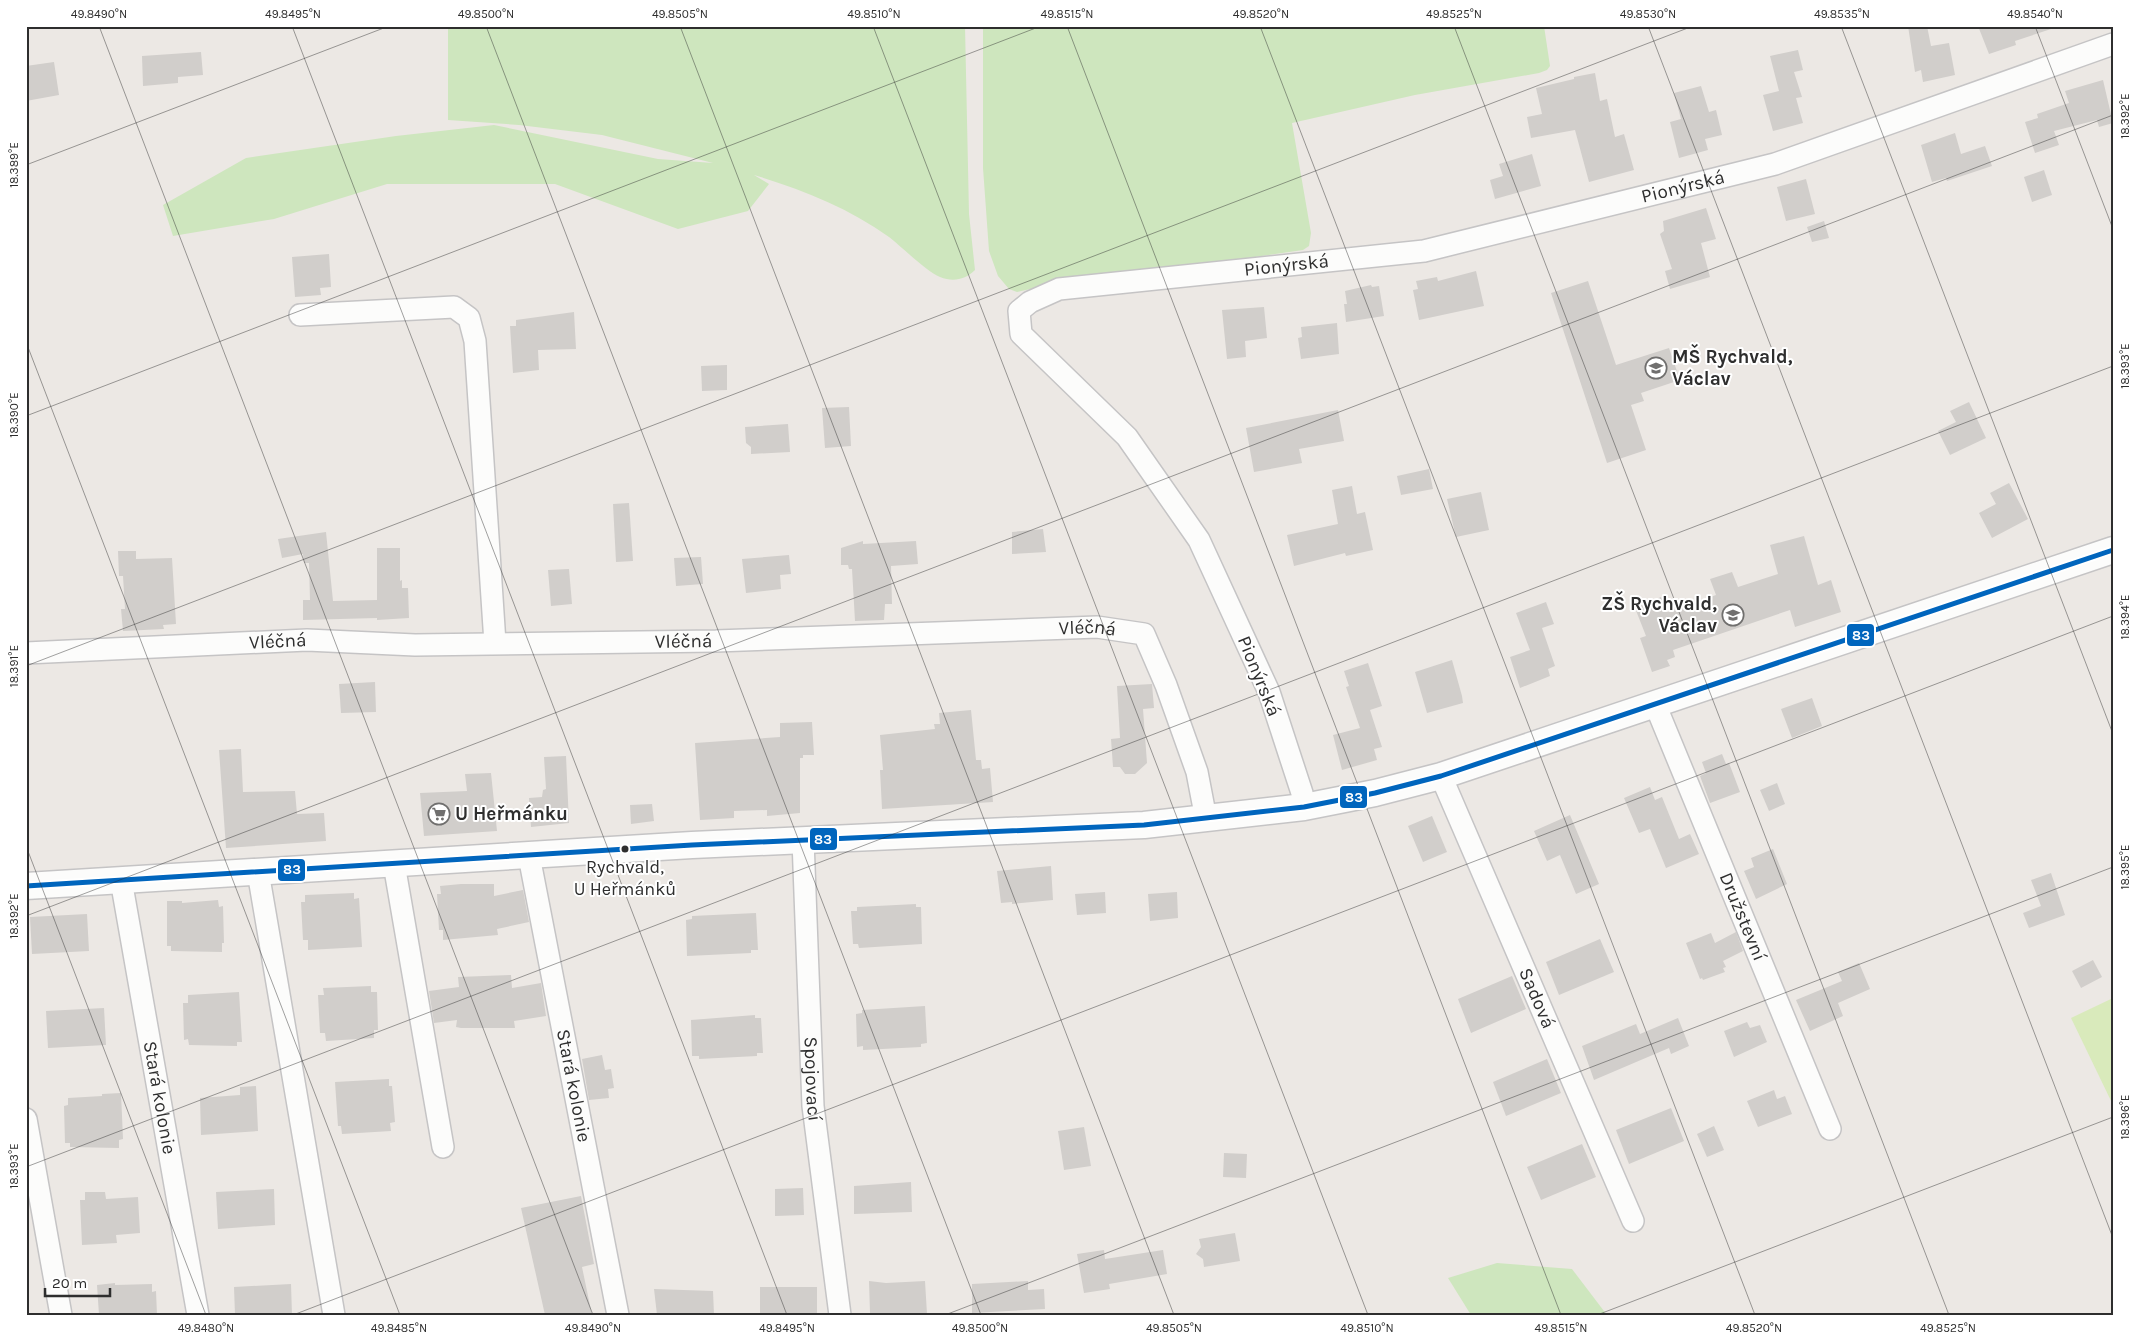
<svg xmlns="http://www.w3.org/2000/svg" width="2139" height="1341" font-family="Karla,sans-serif">
<rect width="100%" height="100%" fill="#ece8e4"/>
<!-- green -->
<g fill="#cee6be">
<path d="M448,26H965L969,214L975,270C965,280 953,282 940,277C927,272 902,247 889,237C849,208 801,189 754,175L769,184L748,211L678,229L555,184H387L274,219L173,236L163,205L246,158L396,136L494,125L658,159L713,163L602,135L519,125L448,120Z"/>
<path d="M983,26H1544L1550,66L1547,70L1539,73L1415,95L1292,123L1311,233L1309,246L1303,250L1255,257L1215,267L1057,283L1017,292L1009,289L998,276L989,251L983,168Z"/>
<path d="M1497,1263L1572,1269L1607,1315H1471L1448,1278Z"/>
</g>
<!-- pitch -->
<path fill="#d9eabb" d="M2113,998V1105L2071,1018Z"/>
<!-- building -->
<g fill="#d1cecb">
<path d="M1908,26H1927L1931,46L1949,43L1955,75L1923,82L1921,70L1915,72Z"/>
<path d="M1978,26H2050L2051,29L2015,41L2016,45L1989,54Z"/>
<path d="M1798,50L1803,70L1794,72L1802,97L1796,98L1803,123L1773,131L1763,95L1779,91L1770,56Z"/>
<path d="M201,52L203,75L178,77V83L143,86L142,56Z"/>
<path d="M54,62L59,95L26,101V66Z"/>
<path d="M1595,73L1600,101L1607,99L1615,137L1624,134L1634,170L1589,182L1575,130L1531,138L1527,117L1542,114L1536,88L1574,79V77Z"/>
<path d="M2103,80L2113,123L2099,127L2097,120L2054,131L2059,145L2035,153L2025,122L2038,118L2037,114L2069,103L2065,91Z"/>
<path d="M1701,86L1709,112L1716,110L1722,135L1705,139L1708,150L1679,158L1670,122L1681,119L1674,93Z"/>
<path d="M1955,133L1961,154L1985,146L1992,166L1947,181L1946,178L1932,182L1921,145Z"/>
<path d="M1532,154L1541,186L1495,199L1490,180L1503,176L1499,164Z"/>
<path d="M2044,170L2052,195L2032,202L2024,177Z"/>
<path d="M1806,179L1815,214L1786,221L1777,187Z"/>
<path d="M1706,208L1716,239L1701,243L1710,277L1670,289L1665,271L1672,269L1660,234L1664,231L1663,221Z"/>
<path d="M1824,221L1829,238L1812,242L1807,227Z"/>
<path d="M329,254L331,287L320,288L321,295L295,297L292,257Z"/>
<path d="M1476,271L1484,306L1419,320L1413,290L1418,289L1416,281L1437,277L1438,281Z"/>
<path d="M1588,281L1616,365L1669,348L1680,380L1641,393L1644,401L1631,405L1646,450L1607,463L1551,293Z"/>
<path d="M1371,285L1372,287L1379,286L1384,316L1346,322L1344,304H1347L1345,291Z"/>
<path d="M1264,307L1267,338L1245,341L1246,357L1227,359L1222,310Z"/>
<path d="M574,312L576,349L538,350L539,370L513,373L510,326H516V320Z"/>
<path d="M1337,323L1339,354L1301,359L1298,338L1302,337L1301,327Z"/>
<path d="M727,365V390L702,391L701,366Z"/>
<path d="M1969,402L1986,438L1950,455L1938,431L1956,422L1950,411Z"/>
<path d="M849,407L851,446L825,448L822,408Z"/>
<path d="M1338,410L1344,441L1299,449L1302,463L1254,472L1246,428Z"/>
<path d="M788,424L790,452L751,454V447L746,443L745,427Z"/>
<path d="M1429,469L1433,489L1401,495L1397,476Z"/>
<path d="M2009,483L2028,519L1992,538L1979,513L1996,504L1990,493Z"/>
<path d="M1352,486L1357,514L1365,512L1373,550L1346,556L1345,553L1294,566L1287,535L1338,524L1332,490Z"/>
<path d="M1481,492L1489,530L1456,537L1447,499Z"/>
<path d="M629,503L633,561L616,562L613,504Z"/>
<path d="M1043,529L1046,552L1012,554V532Z"/>
<path d="M326,532L333,601L377,600V548H400V581L402,580V588H408L409,618L377,620V618L303,620V600H310L309,563H304L303,554L282,558L278,539Z"/>
<path d="M1804,536L1818,585L1831,580L1841,612L1795,627L1790,610L1673,650L1675,657L1667,660L1670,666L1652,672L1640,638L1646,636L1635,608L1661,597L1667,612L1716,595L1710,579L1732,572L1738,587L1778,574L1770,545Z"/>
<path d="M863,541V544L916,541L918,564L891,566L892,604H885L884,620L855,621L852,569H849L848,565H841V548Z"/>
<path d="M118,551H136V559L172,558L176,624L163,625L164,629L123,631L121,609H125L123,576H119Z"/>
<path d="M789,555L791,574L780,575L781,589L746,593L742,559Z"/>
<path d="M701,557L703,584L676,586L674,558Z"/>
<path d="M569,569L572,604L551,606L548,570Z"/>
<path d="M1546,602L1554,624L1542,628L1555,666L1548,669L1550,676L1520,688L1510,657L1530,650L1516,613Z"/>
<path d="M1452,660L1462,696L1463,703L1427,713L1415,672Z"/>
<path d="M1368,663L1382,706L1370,710L1382,747L1374,749L1377,760L1342,770L1333,735L1360,728L1346,687L1349,686L1344,671Z"/>
<path d="M375,682L376,712L341,713L339,684Z"/>
<path d="M1152,684L1154,708L1143,709L1147,763L1135,774H1125L1120,767H1113L1111,739L1120,738L1117,686Z"/>
<path d="M1812,698L1822,726L1792,738L1781,709Z"/>
<path d="M971,710L976,760H981L982,769L990,768L993,802L882,809L880,770H883L880,735L935,729L934,724H940L939,713Z"/>
<path d="M812,722L814,755H803V758H800V813L767,816V810L734,811V818L700,820L695,743L780,737V723Z"/>
<path d="M241,749L243,792L295,791L297,814L324,813L326,841L226,848L219,750Z"/>
<path d="M1722,754L1726,764L1729,763L1740,792L1710,803L1700,776L1706,773L1702,762Z"/>
<path d="M566,756L569,823L531,827L529,798L542,797L543,790L546,789L544,757Z"/>
<path d="M491,773L497,831L424,836L420,793L467,791L465,774Z"/>
<path d="M1777,783L1785,804L1769,811L1760,790Z"/>
<path d="M1650,787L1655,800L1662,797L1679,839L1690,834L1699,854L1666,868L1650,829L1639,833L1624,798Z"/>
<path d="M652,804L654,821L631,824L630,805Z"/>
<path d="M1570,815L1599,884L1576,894L1560,855L1547,861L1534,831Z"/>
<path d="M1432,816L1447,852L1423,862L1408,826Z"/>
<path d="M1773,849L1787,884L1756,899L1744,871L1754,867L1751,858Z"/>
<path d="M1051,866L1053,900L1012,904V902L1001,903L997,871Z"/>
<path d="M2051,873L2065,915L2029,928L2023,913L2041,906L2031,880Z"/>
<path d="M461,884H494V896L523,890L529,922L497,929L498,935L443,940V930H439L437,894H441L440,886Z"/>
<path d="M1105,892L1106,913L1077,915L1075,894Z"/>
<path d="M1177,892L1178,918L1150,921L1148,894Z"/>
<path d="M354,893V899L359,898L362,947L308,950V940H303L301,902H305V895Z"/>
<path d="M218,900L219,907L223,906L224,943H222V952L171,951V946H167V901H182V903Z"/>
<path d="M916,904V907H921L922,944L859,948L858,944H853L851,911H857V907Z"/>
<path d="M756,913L758,950H751V953L687,956L686,920L692,919V916Z"/>
<path d="M87,914L89,951L32,954L30,917Z"/>
<path d="M1736,932L1743,951L1723,961L1726,967L1723,968L1725,972L1703,980L1702,978L1700,979L1686,943L1711,933L1715,943Z"/>
<path d="M1600,939L1614,972L1559,995L1546,962Z"/>
<path d="M2093,960L2102,977L2081,988L2072,971Z"/>
<path d="M1859,963L1870,989L1838,1003L1843,1016L1810,1031L1796,1000L1842,981L1838,972Z"/>
<path d="M511,975L512,988L541,983L546,1016L514,1021L515,1028H461L456,1027L457,1020L434,1023L429,991L459,987L458,977Z"/>
<path d="M1512,976L1526,1009L1471,1033L1458,999Z"/>
<path d="M371,986V992H377L378,1030H374V1038L326,1041L325,1033H320L318,995H324L323,988Z"/>
<path d="M239,992L242,1042H237V1046L189,1045L188,1039L184,1040L183,1003H188V995Z"/>
<path d="M925,1006L927,1043L921,1044V1047L863,1050V1046L857,1047L856,1014L862,1013V1010Z"/>
<path d="M104,1008L106,1045L48,1048L46,1011Z"/>
<path d="M755,1015V1018H761L763,1053H757V1056L699,1059V1056H692L691,1020Z"/>
<path d="M1678,1018L1689,1046L1671,1054L1669,1048L1594,1080L1582,1046L1636,1024L1640,1034Z"/>
<path d="M1747,1022L1750,1028L1760,1025L1767,1042L1734,1057L1724,1031Z"/>
<path d="M602,1055L605,1070L611,1069L614,1088L608,1089L609,1098L589,1100L582,1059Z"/>
<path d="M1547,1059L1561,1093L1506,1116L1493,1082Z"/>
<path d="M389,1079V1086H392L395,1122L390,1123L391,1131L342,1134L341,1126H338L335,1082Z"/>
<path d="M256,1086L258,1131L201,1135L200,1098L240,1095V1087Z"/>
<path d="M1774,1090L1777,1099L1785,1096L1792,1114L1758,1127L1747,1101Z"/>
<path d="M121,1093L123,1139L119,1140V1148L70,1147V1143H65L64,1106L68,1105V1098L102,1096V1094Z"/>
<path d="M1671,1108L1684,1141L1629,1164L1616,1130Z"/>
<path d="M1714,1126L1724,1150L1707,1157L1697,1134Z"/>
<path d="M1084,1127L1091,1166L1064,1170L1058,1131Z"/>
<path d="M1582,1144L1596,1177L1541,1200L1527,1167Z"/>
<path d="M1224,1153L1247,1154L1246,1178L1223,1177Z"/>
<path d="M911,1182L912,1212L854,1214V1186Z"/>
<path d="M803,1188L804,1215L775,1216V1189Z"/>
<path d="M274,1189L275,1225L218,1229L216,1192Z"/>
<path d="M85,1192H105L106,1199L138,1197L140,1233L116,1235L117,1243L82,1245L80,1200H85Z"/>
<path d="M581,1196L594,1264L582,1267L592,1315H545L521,1208Z"/>
<path d="M1235,1233L1240,1261L1204,1267L1203,1259L1196,1254L1201,1247L1199,1239Z"/>
<path d="M1104,1250L1105,1259L1163,1250L1167,1274L1109,1284L1110,1289L1084,1293L1077,1254Z"/>
<path d="M869,1281L886,1283L925,1281L927,1314L870,1313Z"/>
<path d="M1028,1281V1290L1044,1289L1045,1309L972,1313V1284Z"/>
<path d="M115,1283V1285L152,1284V1292L156,1291L157,1315H99L97,1285Z"/>
<path d="M291,1284L292,1315H235L234,1287Z"/>
<rect x="760" y="1287" width="57" height="28"/>
<path d="M654,1289L713,1291L714,1315H657Z"/>
</g>
<g fill="none" stroke-linecap="round" stroke-linejoin="round">
<!-- minor casing -->
<g stroke="#c5c4c5" stroke-width="24">
<g id="minor">
<path d="M300,315L454,307L469,318L475,341L495,643"/>
<path id="s1" d="M26,653L307,640L415,645L716,641L1097,627L1144,634L1166,685L1197,772L1206,819"/>
<path id="s2" d="M1655,704L1830,1129"/>
<path id="s3" d="M1441,776L1633,1221"/>
<path id="s4" d="M1304,807L1302,793L1269,692L1199,540L1127,437L1021,334L1019,311L1030,302L1059,289L1424,251L1775,164L2113,44"/>
<path id="s5" d="M803,840L813,1106L840,1315"/>
<path id="s6" d="M529,856L618,1315"/>
<path d="M394,864L443,1147"/>
<path d="M258,872L334,1315"/>
<path id="s7" d="M121,880L198,1315"/>
<path d="M26,1119L61,1315"/>
</g>
</g>
<!-- tertiary casing -->
<g stroke="#c5c4c5" stroke-width="29">
<path id="tertiary" d="M26,886L692,845L1144,825L1304,807L1375,793L1441,776L2113,550"/>
</g>
<!-- minor -->
<use href="#minor" stroke="#fcfcfb" stroke-width="21"/>
<!-- tertiary -->
<use href="#tertiary" stroke="#fcfcfb" stroke-width="26"/>
<!-- bus-1 casing -->
<g stroke="#fff" stroke-width="9">
<path id="bus-1" d="M26,886L692,845L1144,825L1304,807L1375,793L1441,776L2113,550"/>
</g>
<!-- bus-1 -->
<use href="#bus-1" stroke="#0065bd" stroke-width="5"/>
</g>
<!-- ticks -->
<path fill="none" stroke="#2e2e2e" stroke-width="1" stroke-opacity="0.45" d="M99,26L593,1315M292,26L787,1315M486,26L981,1315M680,26L1174,1315M873,26L1368,1315M1067,26L1561,1315M1260,26L1755,1315M1454,26L1949,1315M1648,26L2113,1238M1841,26L2113,734M2035,26L2113,229M26,165L389,26M26,342L400,1315M26,416L1041,26M26,666L1693,26M26,846L206,1315M26,916L2113,115M26,1167L2113,366M293,1315L2113,616M945,1315L2113,867M1597,1315L2113,1117"/>
<!-- icons -->
<defs>
<g id="school-ring" transform="scale(1.125)"><circle r="9.5" fill="#fff" stroke="#706f6e" stroke-width="1.5"/><path d="M0-5L7-2L0 1L-7-2ZM-4 1L0 2.5L4 1V4Q0 6-4 4Z" fill="#706f6e"/></g>
<g id="supermarket-ring" transform="scale(1.125)"><circle r="9.5" fill="#fff" stroke="#706f6e" stroke-width="1.5"/><path d="M-6-5.5h2.5l.6 2H6L4.5 2H-2.5L-4.4-4H-6ZM-1.5 3.2a1.3 1.3 0 1 0 .1 0ZM3 3.2a1.3 1.3 0 1 0 .1 0Z" fill="#706f6e"/></g>
</defs>
<g fill-rule="evenodd">
<use href="#school-ring" x="1656" y="368"/>
<use href="#school-ring" x="1733" y="615"/>
<use href="#supermarket-ring" x="439" y="814"/>
</g>
<!-- markers -->
<circle fill="#2e2e2e" stroke="#fff" stroke-width="2" cx="625" cy="849" r="4.5"/>
<g text-anchor="middle" dominant-baseline="central" stroke-width="4" stroke-linejoin="round" paint-order="stroke">
<!-- bus labels -->
<g font-size="18" fill="#2e2e2e" stroke="#fff">
<text x="625" y="867">Rychvald,<tspan x="625" dy="22">U Heřmánků</tspan></text>
</g>
<!-- street labels -->
<g font-size="19" fill="#2e2e2e" stroke="#fff">
<text stroke="none"><textPath href="#s4" startOffset="1264">Pionýrská</textPath></text>
<text stroke="none"><textPath href="#s4" startOffset="859">Pionýrská</textPath></text>
<text stroke="none"><textPath href="#s1" startOffset="1062">Vléčná</textPath></text>
<text stroke="none"><textPath href="#s1" startOffset="658">Vléčná</textPath></text>
<text stroke="none"><textPath href="#s1" startOffset="252">Vléčná</textPath></text>
<text transform="translate(1259 676) rotate(68)">Pionýrská</text>
<text stroke="none"><textPath href="#s2" startOffset="230">Družstevní</textPath></text>
<text stroke="none"><textPath href="#s3" startOffset="242">Sadová</textPath></text>
<text stroke="none"><textPath href="#s5" startOffset="239">Spojovací</textPath></text>
<text stroke="none"><textPath href="#s6" startOffset="234">Stará kolonie</textPath></text>
<text stroke="none"><textPath href="#s7" startOffset="221">Stará kolonie</textPath></text>
</g>
<!-- poi labels -->
<g font-size="19" font-weight="bold" fill="#2e2e2e" stroke="#fff" text-anchor="start">
<text x="1672" y="357">MŠ Rychvald,<tspan x="1672" dy="22">Václav</tspan></text>
<text x="1717" y="604" text-anchor="end">ZŠ Rychvald,<tspan x="1717" dy="22">Václav</tspan></text>
<text x="455" y="814">U Heřmánku</text>
</g>
</g>
<g stroke="#fff" stroke-width="2">
<rect x="1846" y="623" width="29" height="24" rx="5" fill="#0065bd"/>
<rect x="1339" y="785" width="29" height="24" rx="5" fill="#0065bd"/>
<rect x="809" y="827" width="29" height="24" rx="5" fill="#0065bd"/>
<rect x="277" y="858" width="29" height="24" rx="5" fill="#0065bd"/>
</g>
<g font-size="14" text-anchor="middle" font-weight="bold" fill="#fff">
<text x="1861" y="640">83</text>
<text x="1354" y="802">83</text>
<text x="823" y="844">83</text>
<text x="292" y="874">83</text>
</g>
<!-- border -->
<rect width="2139" height="1341" fill="none" stroke="#ffffff" stroke-width="55"/>
<!-- scale -->
<path d="M45 1288v8h65v-8" fill="none" stroke="#2e2e2e" stroke-width="2.5"/>
<text x="52" y="1288" font-size="15" fill="#2e2e2e" stroke="#ffffff" stroke-width="4" paint-order="stroke">20 m</text>
<rect x="28" y="28" width="2084" height="1286" fill="none" stroke="#2e2e2e" stroke-width="2"/>
<g font-size="12" text-anchor="middle" fill="#2e2e2e">
<text x="99" y="18">49.8490°N</text>
<text x="293" y="18">49.8495°N</text>
<text x="486" y="18">49.8500°N</text>
<text x="680" y="18">49.8505°N</text>
<text x="874" y="18">49.8510°N</text>
<text x="1067" y="18">49.8515°N</text>
<text x="1261" y="18">49.8520°N</text>
<text x="1454" y="18">49.8525°N</text>
<text x="1648" y="18">49.8530°N</text>
<text x="1842" y="18">49.8535°N</text>
<text x="2035" y="18">49.8540°N</text>
<text transform="translate(2125 116) rotate(-90)" y="4">18.392°E</text>
<text transform="translate(14 165) rotate(-90)" y="4">18.389°E</text>
<text transform="translate(2125 366) rotate(-90)" y="4">18.393°E</text>
<text transform="translate(14 415) rotate(-90)" y="4">18.390°E</text>
<text transform="translate(2125 617) rotate(-90)" y="4">18.394°E</text>
<text transform="translate(14 666) rotate(-90)" y="4">18.391°E</text>
<text transform="translate(2125 867) rotate(-90)" y="4">18.395°E</text>
<text transform="translate(14 916) rotate(-90)" y="4">18.392°E</text>
<text transform="translate(2125 1117) rotate(-90)" y="4">18.396°E</text>
<text transform="translate(14 1166) rotate(-90)" y="4">18.393°E</text>
<text x="206" y="1332">49.8480°N</text>
<text x="399" y="1332">49.8485°N</text>
<text x="593" y="1332">49.8490°N</text>
<text x="787" y="1332">49.8495°N</text>
<text x="980" y="1332">49.8500°N</text>
<text x="1174" y="1332">49.8505°N</text>
<text x="1367" y="1332">49.8510°N</text>
<text x="1561" y="1332">49.8515°N</text>
<text x="1754" y="1332">49.8520°N</text>
<text x="1948" y="1332">49.8525°N</text>
</g>
</svg>
